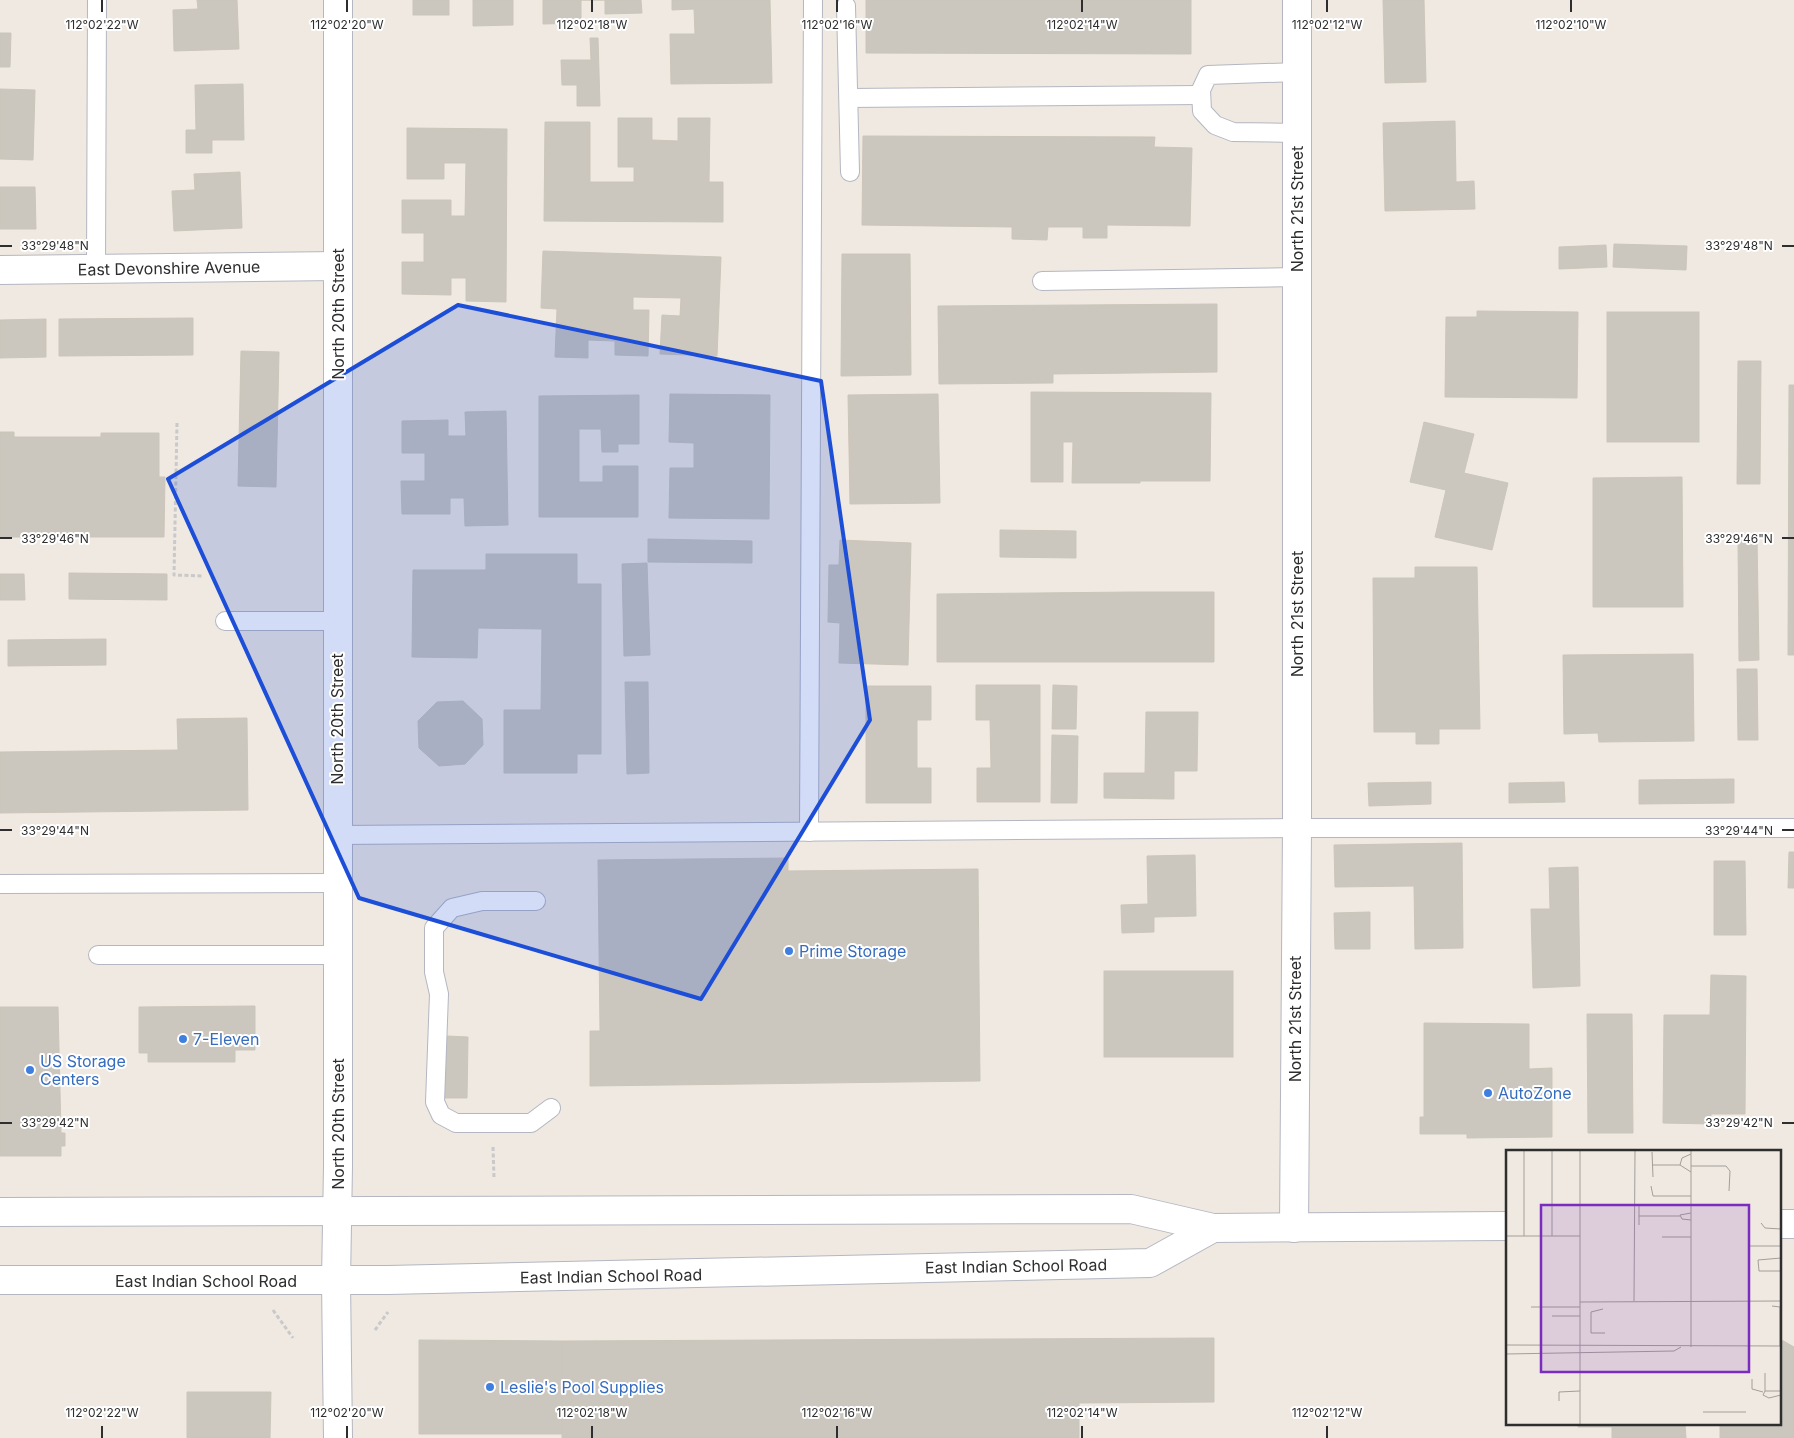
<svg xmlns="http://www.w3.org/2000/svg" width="1794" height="1438" font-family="Inter,sans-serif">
<rect width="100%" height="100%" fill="#efe9e1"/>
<!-- building -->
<g fill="#cbc7bf" stroke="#cbc5ba">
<path d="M197,0H237L239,49L174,51L173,10L198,9Z"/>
<rect x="413" y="0" width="36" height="15"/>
<path d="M473,0H513V25L473,26Z"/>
<path d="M543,0H641L642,13L605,14V0H581V23L543,24Z"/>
<path d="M672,0H770L772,83L671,84L670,34H695L694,9L672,10Z"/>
<path d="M866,0H1191V54L866,53Z"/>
<path d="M1383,0H1424L1426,82L1385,83Z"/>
<path d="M0,33H11L10,67H0Z"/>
<path d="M590,38H598L600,106H577V85H562L561,60H591Z"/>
<path d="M243,84L244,140H212V153H186V130H196L195,85Z"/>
<path d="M0,89L35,90L33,160L0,159Z"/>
<path d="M618,118H652V140L678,141V118H710L709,182H723V222L544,221L545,122H590V182H634V167H618Z"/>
<path d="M1455,121L1456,182L1474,181L1475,209L1385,211L1383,123Z"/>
<path d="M407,128L507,129L506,302L466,301V278H451V295L402,294V262H424V233H402V200H451V216H465L466,163H444V179H407Z"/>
<path d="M863,136L1155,137L1154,147L1192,148L1190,226L1107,225V238H1083V227H1048L1047,240L1012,239V227L862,225Z"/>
<path d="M240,172L242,228L174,231L172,191L195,190L194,174Z"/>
<path d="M0,187H35L36,229H0Z"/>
<path d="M1614,244L1687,246L1686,270L1613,267Z"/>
<path d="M1606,245L1607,267L1559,269V247Z"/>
<path d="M543,251L721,257L717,356L660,354L662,315L680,316L681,298L633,297V310H649L648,356L615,355V341L588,340V358L555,357L557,309L541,308Z"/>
<path d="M842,254H910L911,375L841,376Z"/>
<path d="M1217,304V372L1053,374V383L939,384L938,306Z"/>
<path d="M1477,311L1578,312L1577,398L1445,397L1446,317H1477Z"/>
<rect x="1607" y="312" width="92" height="130"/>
<path d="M193,318V355L59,356V319Z"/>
<path d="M46,319V357L0,358V320Z"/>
<path d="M241,351L279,352L276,487L238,486Z"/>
<path d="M1738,361H1761L1760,484H1737Z"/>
<path d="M1789,385H1794V655H1788Z"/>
<path d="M1031,392L1211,393L1210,481H1140V483H1072L1073,442H1063V482H1031Z"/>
<path d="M670,394L770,395L769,519L669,518L670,468H694V443L669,442Z"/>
<path d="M938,394L940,503L850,504L848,395Z"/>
<path d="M639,395V444H618V452H602L601,429H579V482H603V466H638V517H539V396Z"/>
<path d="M506,411L508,525L465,526L464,498H450V514H402L401,481H425V453H402V421L448,420V436H466L465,412Z"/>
<path d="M1424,422L1474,434L1464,473L1508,483L1492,550L1435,537L1446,490L1410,482Z"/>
<path d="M0,432H14V437H101V433H159V477H165L164,537H0Z"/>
<path d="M1682,477L1683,607H1593V478Z"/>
<path d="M1000,530L1076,531V558L1000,557Z"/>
<path d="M1738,538H1757L1759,660L1739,661Z"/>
<path d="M648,539L752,541V563L648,562Z"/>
<path d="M840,540L911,543L908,665L839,663L840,623L828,622L829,565H839Z"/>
<path d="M486,554H577V584H601V754H577V773H504V710H541L542,629L478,628L477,658L412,657L413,570H486Z"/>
<path d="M647,563L650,655L624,656L622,564Z"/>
<path d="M1415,567H1477L1480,729H1439V744H1416V732H1374L1373,578H1415Z"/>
<path d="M69,573L167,574V600L69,599Z"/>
<path d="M0,574H24L25,600H0Z"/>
<path d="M1133,592H1214V662H937V594Z"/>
<path d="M106,639V665L8,666V640Z"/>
<path d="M1693,654L1694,741L1599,742L1598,733L1564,734L1563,655Z"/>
<path d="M1737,669H1757L1758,740H1738Z"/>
<path d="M625,682H648L649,773L627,774Z"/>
<path d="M976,685H1040V802H977V768H991L990,720H976Z"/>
<path d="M1053,685L1077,686L1076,729H1052Z"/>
<path d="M866,686H931V720H917V768H931V803H866Z"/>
<path d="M463,701L482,719L483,745L465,764L439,766L419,748L418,721L437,702Z"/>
<path d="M1146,712H1198L1197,771H1174V799L1104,798V773H1145Z"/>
<path d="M247,718L248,810L0,813V752L178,750L177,719Z"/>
<path d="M1052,735L1078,736L1077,803H1051Z"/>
<path d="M1734,779V803L1639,804V780Z"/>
<path d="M1431,782V804L1369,806L1368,783Z"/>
<path d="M1564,782L1565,802L1509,803V783Z"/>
<path d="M1462,843L1463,948L1415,949L1414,886L1335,887L1334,845Z"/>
<path d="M1789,852H1794V888H1788Z"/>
<path d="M1195,855L1196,916L1154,917V932L1122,933L1121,905L1148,904L1147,856Z"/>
<path d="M788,858V871L978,869L980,1081L590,1086V1031H600L598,860Z"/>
<path d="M1714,861H1745L1746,935H1714Z"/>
<path d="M1578,867L1580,986L1533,988L1531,909H1550L1549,868Z"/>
<path d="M1370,912V949H1335L1334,913Z"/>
<rect x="1104" y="971" width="129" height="86"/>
<path d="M1711,975L1746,976L1745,1114H1711V1124L1663,1123L1664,1015H1710Z"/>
<path d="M255,1006V1050H235V1062H148V1053H139V1007Z"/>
<path d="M0,1007H58L61,1133H65V1146H61V1156H0Z"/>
<path d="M1587,1014H1632L1633,1133H1588Z"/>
<path d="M1424,1023L1529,1024V1069L1552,1068V1137L1467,1138V1134H1420V1117H1424Z"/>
<path d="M447,1036L468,1037L467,1098H445Z"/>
<path d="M1214,1338V1402L1079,1403V1438H562V1341Z"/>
<path d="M1780,1339L1794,1347V1438H1720V1424H1780Z"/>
<path d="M419,1340L562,1341V1434H419Z"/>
<path d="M187,1392H271L270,1438H187Z"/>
<path d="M1578,1424H1685L1686,1438H1612V1427H1578Z"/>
</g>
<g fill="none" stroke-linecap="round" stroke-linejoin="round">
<!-- service casing -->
<g stroke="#b4b7c1" stroke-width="20">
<g id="service">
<path d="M846,6L850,172"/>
<path d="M1297,72L1208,75L1201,90L1202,111L1215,125L1233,132L1297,133"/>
<path d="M849,98L1201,95"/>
<path d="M96,269L97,0"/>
<path d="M1042,281L1297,277"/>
<path d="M225,621H338"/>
<path d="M809,832L813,0"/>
<path d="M337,835L1297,828H1794"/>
<path d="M0,884L337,883"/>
<path d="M536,901H482L452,908L434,928V972L439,994L435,1102L441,1115L456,1123H531L551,1108"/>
<path d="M98,955H337"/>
</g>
</g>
<!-- minor casing -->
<g stroke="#b4b7c1" stroke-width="30">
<g id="minor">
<path d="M0,270L337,266"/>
<path d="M1294,1228L1297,828V0"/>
</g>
</g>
<!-- tertiary casing -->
<g stroke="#b4b7c1" stroke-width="30">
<path id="tertiary" d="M338,1438L336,1281L338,1166V0"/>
</g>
<!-- secondary casing -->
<g stroke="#b4b7c1" stroke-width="30">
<g id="secondary">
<path d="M0,1212L1131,1209L1213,1228L1508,1226"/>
<path d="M1780,1224H1794"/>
<path d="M0,1280H388L1150,1263L1213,1228"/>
</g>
</g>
<!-- path -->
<g stroke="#c9c9c9" stroke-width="3" stroke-dasharray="4 2.5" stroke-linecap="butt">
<path d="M177,423L174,575L202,576"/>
<path d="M493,1147L494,1178"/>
<path d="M273,1310L293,1338"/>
<path d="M375,1330L388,1312"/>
</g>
<!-- service -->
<use href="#service" stroke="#fff" stroke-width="18"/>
<!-- minor -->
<use href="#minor" stroke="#fff" stroke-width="28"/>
<!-- tertiary -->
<use href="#tertiary" stroke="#fff" stroke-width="28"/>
<!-- secondary -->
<use href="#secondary" stroke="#fff" stroke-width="28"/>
</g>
<!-- marked area -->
<path fill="#1d4ed8" fill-opacity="0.2" stroke="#1d4ed8" stroke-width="4" stroke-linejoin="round" d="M458,305L821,381L870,720L701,999L359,898L168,479Z"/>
<!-- ticks -->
<path fill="none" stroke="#2e2e2e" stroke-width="2" d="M102,0V12M347,0V12M592,0V12M837,0V12M1082,0V12M1327,0V12M1571,0V12M0,246H12M1782,246H1794M0,538H12M1782,538H1794M0,830H12M1782,830H1794M0,1123H12M1782,1123H1794M102,1426V1438M347,1426V1438M592,1426V1438M837,1426V1438M1082,1426V1438M1327,1426V1438"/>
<!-- markers -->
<g fill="#3f7fe0" stroke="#fff" stroke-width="2">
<circle cx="789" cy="951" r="5"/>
<circle cx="183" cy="1039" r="5"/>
<circle cx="30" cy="1070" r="5"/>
<circle cx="1488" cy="1093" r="5"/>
<circle cx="490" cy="1387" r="5"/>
</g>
<g text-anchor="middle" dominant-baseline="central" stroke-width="4" stroke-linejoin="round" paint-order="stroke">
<!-- street labels -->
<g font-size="16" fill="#2e2e2e" stroke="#fff">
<text transform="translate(1297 209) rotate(-90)">North 21st Street</text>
<text transform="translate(169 268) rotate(-1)">East Devonshire Avenue</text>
<text transform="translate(338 314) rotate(-90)">North 20th Street</text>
<text transform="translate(1297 614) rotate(-90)">North 21st Street</text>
<text transform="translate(337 719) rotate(-90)">North 20th Street</text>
<text transform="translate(1295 1019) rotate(-90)">North 21st Street</text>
<text transform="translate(338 1124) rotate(-90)">North 20th Street</text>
<text transform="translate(1016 1266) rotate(-1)">East Indian School Road</text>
<text transform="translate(611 1276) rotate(-1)">East Indian School Road</text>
<text x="206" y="1281">East Indian School Road</text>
</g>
<!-- shop labels -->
<g font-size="16" fill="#366cbe" stroke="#fff" text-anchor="start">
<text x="799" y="951">Prime Storage</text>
<text x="193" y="1039">7-Eleven</text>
<text x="40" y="1061">US Storage<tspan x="40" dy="18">Centers</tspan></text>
<text x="1498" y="1093">AutoZone</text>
<text x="500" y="1387">Leslie's Pool Supplies</text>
</g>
</g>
<!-- overview -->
<g transform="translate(1506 1150)">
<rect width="275" height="275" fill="#efe9e1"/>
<path fill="none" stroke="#a29e99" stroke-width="1" d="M146,2L147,27M185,4L176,8L174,15L185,22M147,15H174M185,16H220L224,21L223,41M145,36L147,46H185M133,55V75M185,63L174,65L176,69L185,70M133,66H174M255,73L259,78L275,79M0,86H74M18,86V1M46,86V1M156,87H185M244,96H275M275,108L252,110L253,121H275M128,151L129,1M74,152L275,151M266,156L274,157V196M25,157H74M97,159L85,162V183H99M46,166H74M0,195L275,196M185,197V1M0,204L168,201L175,197M259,223V241M246,229V239L257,242M275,241H259L257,245L263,248L275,245M53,251V242L74,241M197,262H240M74,274V1"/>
<path fill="#7b2cbf" fill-opacity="0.15" stroke="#7b2cbf" stroke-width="2.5" d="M35,55H243V222H35Z"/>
<rect width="275" height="275" fill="none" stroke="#2e2e2e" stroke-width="2.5"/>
</g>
<g font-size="12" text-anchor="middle" fill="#2e2e2e" stroke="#fff" stroke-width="4" stroke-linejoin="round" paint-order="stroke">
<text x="102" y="29">112°02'22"W</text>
<text x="347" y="29">112°02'20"W</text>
<text x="592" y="29">112°02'18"W</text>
<text x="837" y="29">112°02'16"W</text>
<text x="1082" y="29">112°02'14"W</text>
<text x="1327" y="29">112°02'12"W</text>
<text x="1571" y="29">112°02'10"W</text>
<text x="55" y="250">33°29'48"N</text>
<text x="1739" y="250">33°29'48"N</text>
<text x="55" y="543">33°29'46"N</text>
<text x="1739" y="543">33°29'46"N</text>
<text x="55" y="835">33°29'44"N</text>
<text x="1739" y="835">33°29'44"N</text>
<text x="55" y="1127">33°29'42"N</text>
<text x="1739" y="1127">33°29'42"N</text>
<text x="102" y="1417">112°02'22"W</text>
<text x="347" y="1417">112°02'20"W</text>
<text x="592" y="1417">112°02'18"W</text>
<text x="837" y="1417">112°02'16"W</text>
<text x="1082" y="1417">112°02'14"W</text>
<text x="1327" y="1417">112°02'12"W</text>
</g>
</svg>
